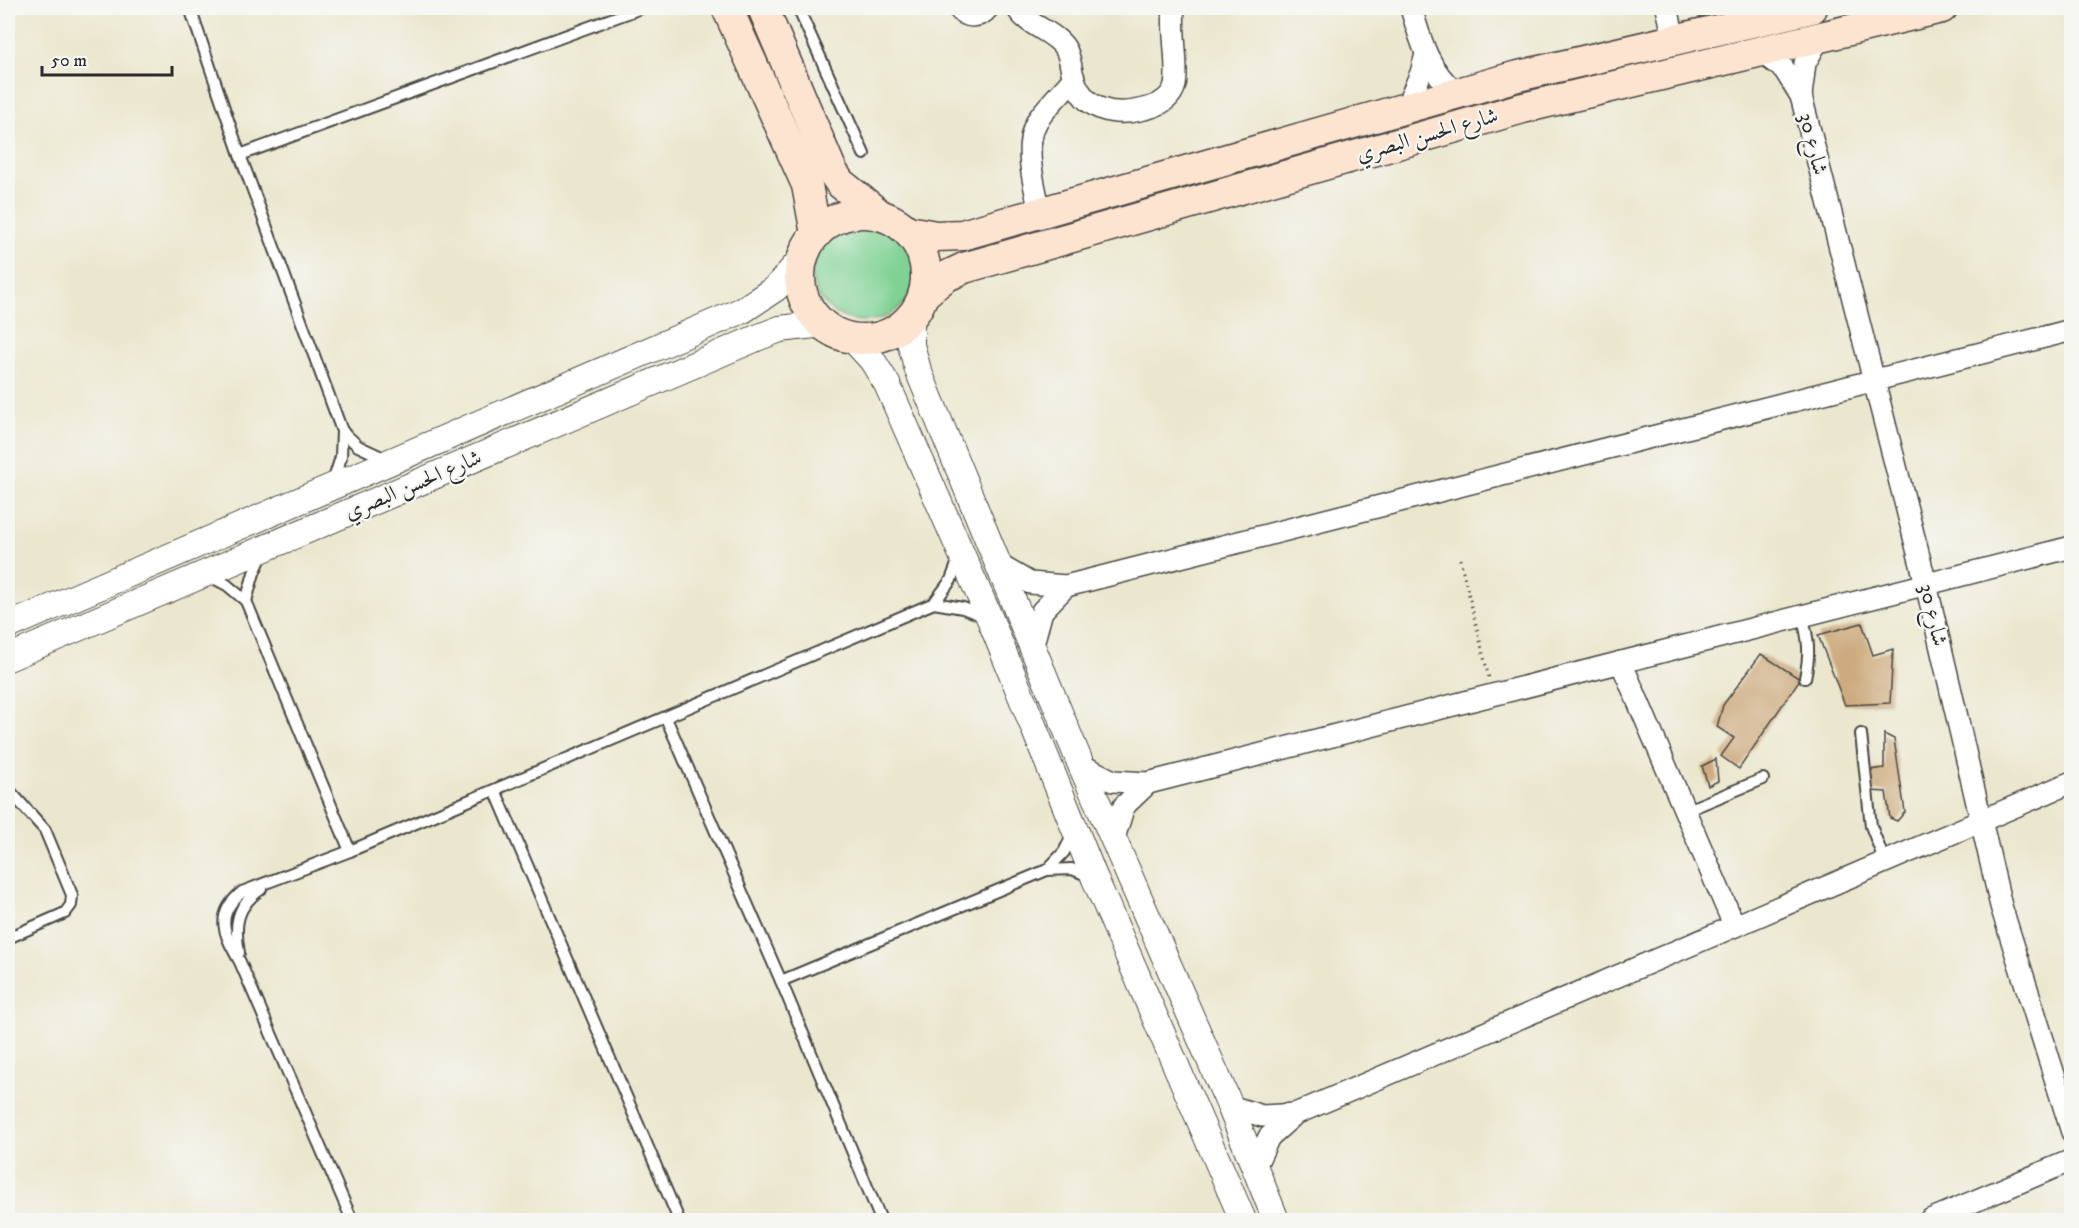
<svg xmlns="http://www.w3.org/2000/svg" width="2079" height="1228" font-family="'IM FELL DW Pica',Amiri,serif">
<rect width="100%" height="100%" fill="#f6f6f2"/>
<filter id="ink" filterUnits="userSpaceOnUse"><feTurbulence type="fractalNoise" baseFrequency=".0167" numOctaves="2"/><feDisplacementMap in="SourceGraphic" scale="12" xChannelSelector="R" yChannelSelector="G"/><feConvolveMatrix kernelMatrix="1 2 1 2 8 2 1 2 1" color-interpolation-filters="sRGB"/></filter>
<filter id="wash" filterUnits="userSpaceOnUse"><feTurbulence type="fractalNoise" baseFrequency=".008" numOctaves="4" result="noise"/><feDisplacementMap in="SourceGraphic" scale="24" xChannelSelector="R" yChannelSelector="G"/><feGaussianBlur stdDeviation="1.35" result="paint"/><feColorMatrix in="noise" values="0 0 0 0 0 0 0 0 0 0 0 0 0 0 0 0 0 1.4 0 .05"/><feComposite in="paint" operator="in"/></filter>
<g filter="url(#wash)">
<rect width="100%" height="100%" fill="#ebe7ce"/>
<!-- green -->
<circle fill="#80d294" stroke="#567e60" stroke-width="1.5" cx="864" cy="268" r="53"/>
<g id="blocks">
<!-- building -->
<g fill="#cdab7f">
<path d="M1468,8H1489L1470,13Z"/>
<path d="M1862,623L1873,655L1893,649L1890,703L1845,705L1818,635Z"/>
<path d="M1761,654L1800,679L1739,769L1721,756L1734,738L1717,727L1723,705Z"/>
<path d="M1884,734L1894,739L1905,812L1897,821L1890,818L1886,792L1871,791L1870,770L1884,768Z"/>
<path d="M1716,759L1718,781L1708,786L1702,766Z"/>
</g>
</g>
</g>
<g filter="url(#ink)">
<use href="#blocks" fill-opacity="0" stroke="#484743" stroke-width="1.5"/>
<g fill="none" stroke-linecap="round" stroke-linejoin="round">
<!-- service casing -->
<g stroke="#484743" stroke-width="14">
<g id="service">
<path d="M190,8L240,155L342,431L341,457L333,482"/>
<path d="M798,8L864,154"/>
<path d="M240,155L641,8"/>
<path d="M342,431L358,446L386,459"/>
<path d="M208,575L227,585L246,601L350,851"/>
<path d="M246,601L254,573L263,553"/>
<path d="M934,603L963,608L986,617"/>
<path d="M1802,616C1809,639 1810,654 1805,678"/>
<path d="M666,718L781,981L881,1220"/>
<path d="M1861,734L1871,826L1885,862"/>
<path d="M8,789L45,830L72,895L71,905L65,913L8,938"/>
<path d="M495,790L679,1220"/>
<path d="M1685,811L1763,779"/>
<path d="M1047,870L1064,852L1073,834"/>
<path d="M239,953C234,925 236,906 261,889"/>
<path d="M781,981L1047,870L1072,869L1089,876"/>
<path d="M352,1220L240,962C225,935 213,916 242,892L350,851L934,603L951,580L959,559"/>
</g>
</g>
<!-- minor casing -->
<g stroke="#484743" stroke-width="24">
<g id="minor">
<path d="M958,8C967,19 980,18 988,8"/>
<path d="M1017,8C1028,27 1053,30 1065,48C1071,57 1070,68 1074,79C1085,111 1114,117 1144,109C1158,106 1171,100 1175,85C1179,67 1171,31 1174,8"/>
<path d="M1411,8C1421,41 1428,70 1456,93"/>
<path d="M1667,8L1674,38"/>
<path d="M1821,35L1805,63L1801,96L1926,584L2001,906L2072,1132"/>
<path d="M1758,50L1784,69L1801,96"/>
<path d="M1406,108L1421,73L1426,54"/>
<path d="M1040,213C1035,185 1022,148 1037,121C1047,106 1062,92 1074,78"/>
<path d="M999,565L1030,583L1066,586L2072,330"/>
<path d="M1033,644L1042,611L1066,586"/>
<path d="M1621,662L1734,925"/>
<path d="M1081,765L1113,781L1148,783L2072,547"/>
<path d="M1114,838L1124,806L1148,783"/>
<path d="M1230,1106L1262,1116L1295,1114"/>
<path d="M1254,1169L1269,1137L1295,1114L2072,782"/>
<path d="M1930,1220L2072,1160"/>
</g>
</g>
<!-- tertiary casing -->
<g stroke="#484743" stroke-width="28">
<g id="tertiary">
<path d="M911,318V345L918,370L1081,765L1230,1106L1276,1220"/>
<path d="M852,338L872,360L887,384L990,619L1095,879L1243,1220"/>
<path d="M8,626L743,310L776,288L803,257"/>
<path d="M8,658L759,337L780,329L823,324"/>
</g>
</g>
<!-- secondary casing -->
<g stroke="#484743" stroke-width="33">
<g id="secondary">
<path d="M727,8L807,185L816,234"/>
<path d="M763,8L832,171L840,183L880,215"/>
<circle cx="863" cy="276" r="63"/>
<path d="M908,231L936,236L962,235L1514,77L1812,8"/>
<path d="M924,294L945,277L964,268L1523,108L1942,8"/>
</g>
</g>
<!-- path -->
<path stroke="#484743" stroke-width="3" stroke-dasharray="1.5 4.5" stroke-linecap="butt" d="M1460,559L1489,678"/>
<!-- service -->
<use href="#service" stroke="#fff" stroke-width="10"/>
<!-- minor -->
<use href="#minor" stroke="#fff" stroke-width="21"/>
<!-- tertiary -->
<use href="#tertiary" stroke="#fff" stroke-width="26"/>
<!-- secondary -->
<use href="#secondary" stroke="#fde4d1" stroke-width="30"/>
</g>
</g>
<g text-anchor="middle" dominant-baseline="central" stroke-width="4.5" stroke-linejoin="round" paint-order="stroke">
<!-- street labels -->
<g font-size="22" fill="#2b2b2b" stroke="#f6f6f2">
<text transform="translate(1427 135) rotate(-16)">شارع الحسن البصري</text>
<text transform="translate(1813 144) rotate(76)">شارع 30</text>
<text transform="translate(413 485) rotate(-23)">شارع الحسن البصري</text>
<text transform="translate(1933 615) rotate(77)">شارع 30</text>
</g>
</g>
<!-- margin -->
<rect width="2079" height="1228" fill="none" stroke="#f6f6f2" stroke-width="30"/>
<!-- scale -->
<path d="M42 66v9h130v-9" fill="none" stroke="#2b2b2b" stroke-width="3"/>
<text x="51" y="66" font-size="18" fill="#2b2b2b" stroke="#f6f6f2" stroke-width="4.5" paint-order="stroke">50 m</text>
</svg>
